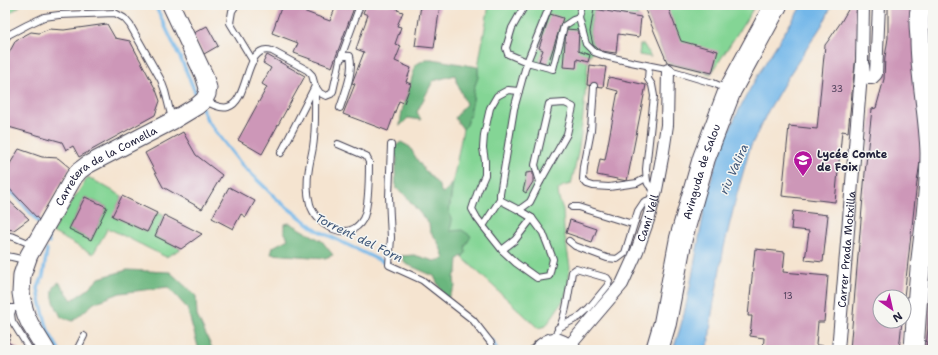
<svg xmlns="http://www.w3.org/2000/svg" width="938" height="355" font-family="'Shantell Sans',sans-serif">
<rect width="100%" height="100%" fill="#f6f6f2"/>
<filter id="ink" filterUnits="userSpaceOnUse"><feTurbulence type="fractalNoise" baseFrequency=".025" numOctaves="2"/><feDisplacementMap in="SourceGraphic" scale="8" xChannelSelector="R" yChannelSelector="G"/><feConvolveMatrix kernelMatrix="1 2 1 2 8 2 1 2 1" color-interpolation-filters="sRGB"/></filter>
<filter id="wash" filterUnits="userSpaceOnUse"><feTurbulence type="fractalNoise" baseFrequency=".012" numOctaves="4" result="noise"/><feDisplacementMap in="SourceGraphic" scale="16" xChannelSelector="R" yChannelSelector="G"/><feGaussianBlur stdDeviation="0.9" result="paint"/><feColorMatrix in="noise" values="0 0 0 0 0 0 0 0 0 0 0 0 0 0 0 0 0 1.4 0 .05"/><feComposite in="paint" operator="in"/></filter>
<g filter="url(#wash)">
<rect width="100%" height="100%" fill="#f5e4d0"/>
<!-- green -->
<g fill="#84d595" stroke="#537c68" fill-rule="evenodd">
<path d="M5,5H21L5,17Z"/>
<path d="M489,5H634L638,17L594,10C592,21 585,38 596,47L590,55L588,62C584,103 582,144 571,184L563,186L558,190L559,199L563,209L564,230L570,267L568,288L564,299L546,326L538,328L462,257L466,253L450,231L449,212L453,181L463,129L467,125L473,100L474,88L478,77V67Z"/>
<path d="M643,5H755L750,14L711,74L667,62Z"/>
<path d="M640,45H644L651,57L639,55Z"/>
<path d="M88,177L122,196L113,216L147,232L157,213L164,215L155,236L181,249L166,257L108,228L93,254L52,232ZM85,197L107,207L91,240L69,229Z"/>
</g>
<!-- forest -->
<g fill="#6bb67e" stroke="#466c5c">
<path d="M426,59H432L478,67V77L474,88L473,100L467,125L463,129L455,118L466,104L457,83L455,75L433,81L417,112L421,120L408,118L400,126C401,105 411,86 415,65Z"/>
<path d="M401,142L410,147L416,158L423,168L438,184L442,193L447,190L453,181L449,212L452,221L450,231L462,230L471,236L465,247L466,253L458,259L457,271L454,277L455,287L447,299L441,291L434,276L406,264L401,256L414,255L434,261L444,259L442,252L437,240L430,231L429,224L404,194L396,188L395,170L397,159L394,153V147Z"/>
<path d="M290,223L322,241L333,255L325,258L271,254L273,247L288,239L284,231V224Z"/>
<path d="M127,270L170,272L196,296L197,316L213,350H199L187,308L168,287L120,293L94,303L73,321L61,317C56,306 46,291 59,282L72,300L87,290L99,278Z"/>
</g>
<!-- water -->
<path fill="#73b7e9" stroke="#4a6c92" d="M801,5H832L824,22L788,77L768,111L750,148L737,194L724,247L712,313L709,342L706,350H673C691,301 696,245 708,194C710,185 712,176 715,167C734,109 766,61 799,10Z"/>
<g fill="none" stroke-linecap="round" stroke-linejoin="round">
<!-- stream -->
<g stroke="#73b7e9" stroke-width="3.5">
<path d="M155,5L185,68L198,99"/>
<path d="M202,108L207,120L241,164L280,202L317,230L389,265"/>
<path d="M5,188L17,197L40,224"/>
<path d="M47,234L49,243"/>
<path d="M47,250L43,276L38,288L40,300L48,331L59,350"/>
<path d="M492,340L497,350"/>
</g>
</g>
<g id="blocks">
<!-- building -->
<g fill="#cd97b8">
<path d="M282,5H287L330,21L336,6L341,7L342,5H355L332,67L294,53L298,43L272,33Z"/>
<path d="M366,5H399L397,10L403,12L397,26L401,27L395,44L401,46L395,61L411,68L406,82L411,84L404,103L399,101L388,131L343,114L355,84L352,83L364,52L356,49L368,15L363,13Z"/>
<path d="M421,5H440L434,48L415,46Z"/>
<path d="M565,5H574L572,7H564Z"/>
<path d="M643,5H667L681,41L718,51L712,73L667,62Z"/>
<path d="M849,5H857L856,15L858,35L848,132L842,131L835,202L782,196L789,126L817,129L825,45L828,41L841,22L849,8Z"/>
<path d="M888,5H913L923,142L917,182L904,297H880V321H902L899,350H850L865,173L872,109L876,108L884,79L885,57L888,38Z"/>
<path d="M931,5H933V28H932Z"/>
<path d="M594,9L641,17L639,37L618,34L616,53L601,51L593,45L590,32Z"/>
<path d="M550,14L563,18L548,64L539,61L543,50L539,48Z"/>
<path d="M107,24L115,38L130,41L156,90L160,101L155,115L79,157L73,146L66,150L62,142L5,126V60L16,40L31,32L39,33L49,29L64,30Z"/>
<path d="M207,26L218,46L204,54L192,34Z"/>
<path d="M566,29L579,30L578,51L590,55L588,62L577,59L576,68L563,67Z"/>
<path d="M267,55L305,76L262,154L238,140L267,87L262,84L271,68L263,63Z"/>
<path d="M590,65L606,67L603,87L588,85Z"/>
<path d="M609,77L646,85L627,181L597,175L600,159L605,160L618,91L607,88Z"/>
<path d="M183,132L196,155L222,175L202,209L163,187L145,153Z"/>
<path d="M19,149L42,157L58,158L70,168L39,220L5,184V172Z"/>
<path d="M533,172V182L526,193L523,191L525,183L526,173Z"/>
<path d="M229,187L255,201L246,217L241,214L233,229L212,218Z"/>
<path d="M122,196L157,213L147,232L112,216Z"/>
<path d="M5,197L29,219L14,230L5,229Z"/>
<path d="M85,197L107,207L91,240L69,229Z"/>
<path d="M793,211L828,215L823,262L805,260L809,231L791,229Z"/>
<path d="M164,215L202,234L181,249L155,236Z"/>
<path d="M570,220L597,229L592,242L566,233Z"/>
<path d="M755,249L785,252L783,272L828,276L824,322H818L816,345L827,346V350H763L764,338L750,336L752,316H748Z"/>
<path d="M932,256H933V350H926L928,327L930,280Z"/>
<path d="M5,331L11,335L8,342L20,350H5Z"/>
</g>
</g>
</g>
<g filter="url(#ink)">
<use href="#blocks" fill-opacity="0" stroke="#423f51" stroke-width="1"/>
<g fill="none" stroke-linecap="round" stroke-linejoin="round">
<!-- lane casing -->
<g stroke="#423f51" stroke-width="8">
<g id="lane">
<path d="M236,5L232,11L230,23L253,61"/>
<path d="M525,5L512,28L506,48L508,54L527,62L550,5"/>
<path d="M582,5L579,18L586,44L594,52L605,56L631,62L666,69L713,83L727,89"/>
<path d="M5,39L8,35L27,25L44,17L59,15L115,13L124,18L130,25L161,80L165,91L172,119"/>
<path d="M649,66L648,79L652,85L654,96L646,169C647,182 645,184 656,190"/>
<path d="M315,86C315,105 316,128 313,147C312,154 310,161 309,168C307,179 307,193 310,204C316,226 349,244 363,219C369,208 369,175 369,162L366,156L338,144"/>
<path d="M315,86L320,93L326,96L331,94L333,91L340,60L359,8"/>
<path d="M594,86L591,131L584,167L583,179L587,184L593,186L609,187L637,183L646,178"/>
<path d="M204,100C211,104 220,109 228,107C250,101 244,42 272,51L307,70L312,75L315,86L281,153"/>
<path d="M340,108C345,93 354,71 350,56C346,55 343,56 340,59"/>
<path d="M391,145L389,197L391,238L389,265L422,280L473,320L491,343L492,350"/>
<path d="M540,182L535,165L549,104L565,103L573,107L567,134L540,182L530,202L519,210L500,200V194L514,109L527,62L553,69L564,26L573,20L579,18"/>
<path d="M500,200L483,226L502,250L516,263L537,278L549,276L553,259L543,233L532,218L519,210"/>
<path d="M572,207H578L629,223L635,221"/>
<path d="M483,226L477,218L472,209L478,191L485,175V161L483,148L484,135L490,108L497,96L508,90L519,91"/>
<path d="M5,235L14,237L33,245"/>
<path d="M569,241L575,246L607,258L617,259L625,253L638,211L644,202L654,198"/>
<path d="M502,250L515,240L532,218"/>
<path d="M5,256L12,257L25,260"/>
<path d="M5,308H15"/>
<path d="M13,308L11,314L12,321L30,350"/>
<path d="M552,338C566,326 569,290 572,272L576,269L607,278L609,281L608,285L589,308L579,317L558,328"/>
<path d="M77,350L84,336"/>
</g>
</g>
<!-- street casing -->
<g stroke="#423f51" stroke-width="14">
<g id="street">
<path d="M863,66L864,74L868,78H872L876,74L879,5"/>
<path id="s1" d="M570,345L622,284L637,251L649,217L656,190L662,158L667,125L668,70"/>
<path d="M536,350C550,334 559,337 575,349"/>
<path id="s2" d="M838,350L862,63L863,5"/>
</g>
</g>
<!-- secondary casing -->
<g stroke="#423f51" stroke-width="19">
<g id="secondary">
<path id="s3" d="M46,350L30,324L26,315L23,305L21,293L22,275L29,255L74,177L79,171L87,165L172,121L197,106L204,100L207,94L208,88L204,75L171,5"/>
</g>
</g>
<!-- primary casing -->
<g stroke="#423f51" stroke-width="21">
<path id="primary" d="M914,350C916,320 918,289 921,259C925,224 930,189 930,153C929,115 920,77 920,38C919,27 918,16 921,5"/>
</g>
<!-- highway casing -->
<g stroke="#423f51" stroke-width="24">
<g id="highway">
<path id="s4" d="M657,350L665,323L681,238L704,158L730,90L776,5"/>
</g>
</g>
<!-- lane -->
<use href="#lane" stroke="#fff" stroke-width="6"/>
<!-- street -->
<use href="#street" stroke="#fff" stroke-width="12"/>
<!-- secondary -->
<use href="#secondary" stroke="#fff" stroke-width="17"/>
<!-- primary -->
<use href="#primary" stroke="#fff" stroke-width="19"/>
<!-- highway -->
<use href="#highway" stroke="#fff" stroke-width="22"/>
</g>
</g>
<!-- icons -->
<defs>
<g id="school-pin" transform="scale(1)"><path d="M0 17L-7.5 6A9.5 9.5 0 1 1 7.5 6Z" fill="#b5179e" stroke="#f6f6f2"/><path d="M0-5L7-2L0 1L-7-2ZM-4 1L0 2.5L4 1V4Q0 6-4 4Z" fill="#fff"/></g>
</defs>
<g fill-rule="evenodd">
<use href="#school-pin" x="803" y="160"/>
</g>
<g text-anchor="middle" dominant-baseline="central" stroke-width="3" stroke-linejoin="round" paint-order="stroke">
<!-- number labels -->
<g font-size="9" fill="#4d3f5a">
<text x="837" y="89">33</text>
<text x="788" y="296">13</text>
</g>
<!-- poi labels -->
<g font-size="11" font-weight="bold" fill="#22223b" stroke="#f6f6f2" text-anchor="start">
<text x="817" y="154">Lycée Comte<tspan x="817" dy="13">de Foix</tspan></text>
</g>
<!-- street labels -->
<g font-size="11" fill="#22223b" stroke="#f6f6f2">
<text stroke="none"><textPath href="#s3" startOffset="224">Carretera de la Comella</textPath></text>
<text stroke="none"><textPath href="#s4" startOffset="184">Avinguda de Salou</textPath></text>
<text stroke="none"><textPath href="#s1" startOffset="151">Camí Vell</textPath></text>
<text stroke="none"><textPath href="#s2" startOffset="101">Carrer Prada Motxilla</textPath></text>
</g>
<!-- water labels -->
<g font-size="12" font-style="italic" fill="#3e5678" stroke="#f6f6f2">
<text transform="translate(734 169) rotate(-66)">riu Valira</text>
<text transform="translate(359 238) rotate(26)">Torrent del Forn</text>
</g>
</g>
<!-- margin -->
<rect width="938" height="355" fill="none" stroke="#f6f6f2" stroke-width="20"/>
<!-- north arrow -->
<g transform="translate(892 309) rotate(146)"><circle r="19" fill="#f6f6f2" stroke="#a1a1a9"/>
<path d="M0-3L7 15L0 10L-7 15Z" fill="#b5179e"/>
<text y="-6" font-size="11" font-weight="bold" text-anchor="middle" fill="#22223b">N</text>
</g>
</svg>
